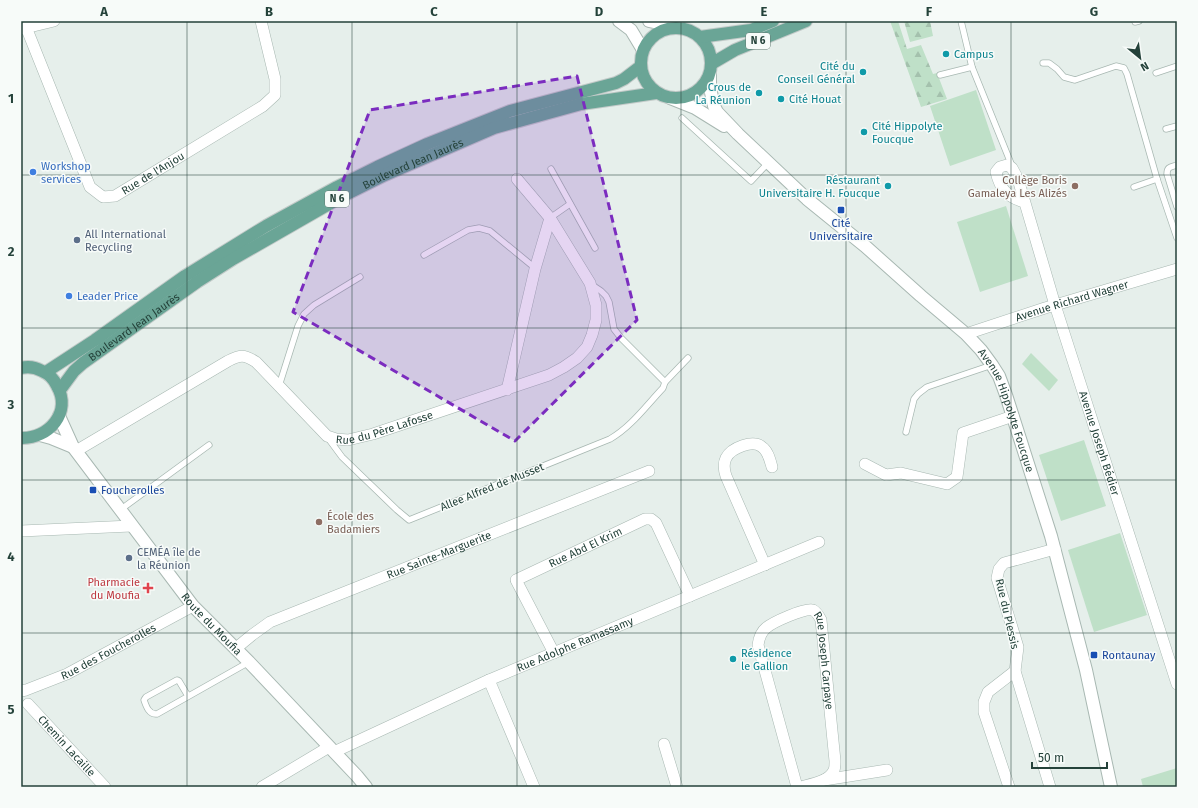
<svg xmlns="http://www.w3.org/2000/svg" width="1198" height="808" font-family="'Fira Sans',sans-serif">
<defs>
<pattern id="forest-firs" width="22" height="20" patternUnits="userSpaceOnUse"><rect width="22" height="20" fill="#bfe0c8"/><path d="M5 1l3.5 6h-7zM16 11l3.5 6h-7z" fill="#a4c1ad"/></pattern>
</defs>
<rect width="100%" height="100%" fill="#e6efeb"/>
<!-- grass -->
<g fill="#bfe0c8">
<path d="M976,90L996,150L950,166L930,106Z"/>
<path d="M1006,206L1028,276L980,292L957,222Z"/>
<path d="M1031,353L1058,380L1049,391L1022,364Z"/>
<path d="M1084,440L1106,506L1061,521L1039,455Z"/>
<path d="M1120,533L1147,615L1094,632L1068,550Z"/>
<path d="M1177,768V787H1143L1141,779Z"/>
</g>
<!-- forest -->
<g fill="url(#forest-firs)">
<path d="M890,21H898L907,49L921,45L933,74L937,73L947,99L921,107Z"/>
<path d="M904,21H930L933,36L910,42Z"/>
</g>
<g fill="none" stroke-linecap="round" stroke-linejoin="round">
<!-- service casing -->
<g stroke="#a8b8b2" stroke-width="7">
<g id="service">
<path d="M961,21L972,67L1012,166"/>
<path d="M1135,22L1139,21"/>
<path d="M1043,63H1049L1057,69L1064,77L1075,80L1116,66L1124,68L1127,74L1157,179L1177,238"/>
<path d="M1156,73L1177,66"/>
<path d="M940,75L972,67"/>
<path d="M682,118L751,181L768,163"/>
<path d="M1166,129L1177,126"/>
<path d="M1177,165C1170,167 1167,167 1167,174L1177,207"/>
<path d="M551,169L595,248"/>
<path d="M1134,187L1157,179"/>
<path d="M550,218L570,204"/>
<path d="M424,255L468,230L479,228L490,231L535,268"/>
<path d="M592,285L601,291L606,296L609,302L614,329L621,338L665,382"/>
<path d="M279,386L298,326L304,314L314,305L360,277"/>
<path d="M906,432L914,399L918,394L927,387L992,365"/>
<path d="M328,438L342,457L397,510L409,520L610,439C631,427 646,406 663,388L665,382L688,358"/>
<path d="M120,510L209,445"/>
<path d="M188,696L179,681L177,680L146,697L144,700C146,706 149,715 157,714L249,662"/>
</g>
</g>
<!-- minor casing -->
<g stroke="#a8b8b2" stroke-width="12">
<g id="minor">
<path id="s1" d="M26,27L90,187L103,197L115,196L263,106L275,95V79L261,21"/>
<path d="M21,29L54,21"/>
<path id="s2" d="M1024,202C1007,197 1000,189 996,172L1000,167L1007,165L1012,168L1018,179L1055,305L1177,684"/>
<path id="s3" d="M966,334L1045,308L1177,269"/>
<path d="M507,390L535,269L550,218"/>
<path id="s4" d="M76,451L228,361C240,355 244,354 256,362L327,436L336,439L348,440L373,434L549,375L564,367L577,358L587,347L592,335L596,320V305L590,283L550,218L517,179"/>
<path d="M865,464L886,475L901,473L947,484L957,477L963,433L1013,416"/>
<path d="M21,531L131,526"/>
<path d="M765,565L726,476C724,470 723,464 726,458C731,448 753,439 762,447C768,451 770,460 772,467"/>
<path id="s5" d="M235,649L252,635L270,622L649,471"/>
<path id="s6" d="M554,653L516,580L645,519H651L656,523L690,596"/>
<path d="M489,680L534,787"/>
<path id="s7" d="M21,691L26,690L67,674L193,606"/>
<path id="s8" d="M28,704L105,787"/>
<path d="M664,744L677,787"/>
<path id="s9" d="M334,752L489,680L819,542"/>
<path d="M824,780L887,770"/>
<path d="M262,787L329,747"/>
<path id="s10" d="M797,787L758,645C759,638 761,632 766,628C773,622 804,608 813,610C817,612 819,616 821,620L835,761C835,764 835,768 834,770C829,782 811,784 800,787"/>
<path d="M1009,787L984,712V702L988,692L1015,671"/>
<path d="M1050,787L1015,671L1018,647L997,578L999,569L1004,563L1055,549"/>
</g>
</g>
<!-- tertiary casing -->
<g stroke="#a8b8b2" stroke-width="14">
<g id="tertiary">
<path d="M619,21L631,30L643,50"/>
<path d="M649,21L681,28"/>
<path id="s11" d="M710,75V88L714,106L717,112L738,134L807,199L865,246L921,296L966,334L981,350L992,365L999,376L1006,395L1051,536L1086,670L1111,787"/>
<path d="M670,98L695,108L724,126"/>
<path id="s12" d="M59,416L73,447L193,606L249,662L357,776L366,787"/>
<path d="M40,435L51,438L73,447"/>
</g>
</g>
<!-- primary casing -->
<g stroke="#c2cac8" stroke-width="14">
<g id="primary">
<circle cx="676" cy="63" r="35"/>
<path d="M700,37L751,30L773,21"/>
<path d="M711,64L735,50L806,21"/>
<path d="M21,368C29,366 35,367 42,371C49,374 54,379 57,386C72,412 49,439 21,438"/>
<path d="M46,372L95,340L185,276L266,226L337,187L377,167L427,144L510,111L616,83L624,79L641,66"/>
<path id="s13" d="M60,390L74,371L83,363L197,282L233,259L343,196L385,175L494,128L581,104L656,93"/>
</g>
</g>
<!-- service -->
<use href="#service" stroke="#fff" stroke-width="5.5"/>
<!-- minor -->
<use href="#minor" stroke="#fff" stroke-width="11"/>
<!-- tertiary -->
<use href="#tertiary" stroke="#fff" stroke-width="12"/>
<!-- primary -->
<use href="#primary" stroke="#6aa596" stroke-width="12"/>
</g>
<!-- marked area -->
<path fill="#7b2cbf" fill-opacity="0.2" stroke="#7b2cbf" stroke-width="3" stroke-dasharray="8 5" stroke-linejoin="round" d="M577,76L637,320L515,441L293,312L370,110Z"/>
<!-- grid -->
<path fill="none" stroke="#24423a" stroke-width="1" stroke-opacity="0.55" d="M187,21V787M352,21V787M517,21V787M681,21V787M846,21V787M1011,21V787M21,175H1177M21,328H1177M21,480H1177M21,633H1177"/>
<!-- markers -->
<g fill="#0f9aa8" stroke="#f7fbf9" stroke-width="1.5">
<circle cx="946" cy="54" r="4"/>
<circle cx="863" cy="72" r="4"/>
<circle cx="759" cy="93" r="4"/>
<circle cx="781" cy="99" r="4"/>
<circle cx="864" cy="132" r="4"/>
<circle cx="888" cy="186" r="4"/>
<circle cx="733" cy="659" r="4"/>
</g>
<g fill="#3f7fe0" stroke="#f7fbf9" stroke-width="1.5">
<circle cx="33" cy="172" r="4"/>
<circle cx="69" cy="296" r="4"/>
</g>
<g fill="#8d6e63" stroke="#f7fbf9" stroke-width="1.5">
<circle cx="1075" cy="186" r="4"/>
<circle cx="319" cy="522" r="4"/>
</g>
<g fill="#1a4fb4" stroke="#f7fbf9" stroke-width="1.5">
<rect x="837" y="206" width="8" height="8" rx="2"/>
<rect x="89" y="486" width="8" height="8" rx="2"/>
<rect x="1090" y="651" width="8" height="8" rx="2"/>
</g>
<g fill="#5c6f8a" stroke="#f7fbf9" stroke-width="1.5">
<circle cx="77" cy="240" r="4"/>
<circle cx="129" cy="558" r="4"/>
</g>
<path fill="#e0444e" stroke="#f7fbf9" stroke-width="1.5" d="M146 582h4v4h4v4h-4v4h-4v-4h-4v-4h4z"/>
<g text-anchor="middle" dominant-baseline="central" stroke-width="3" stroke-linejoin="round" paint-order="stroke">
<!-- shield labels -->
<g fill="#f7fbf9" stroke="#637a73" stroke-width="1">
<rect x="746" y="33" width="24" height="16" rx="3"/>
<rect x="325" y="191" width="24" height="16" rx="3"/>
</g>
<g font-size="10" font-weight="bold" fill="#24423a">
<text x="758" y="41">N 6</text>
<text x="337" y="199">N 6</text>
</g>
<!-- culture labels -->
<g font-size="11" fill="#0d838f" stroke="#f7fbf9" text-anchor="start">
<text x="954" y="54">Campus</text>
<text x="855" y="66" text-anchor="end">Cité du<tspan x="855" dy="13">Conseil Général</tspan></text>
<text x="751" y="87" text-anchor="end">Crous de<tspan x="751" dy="13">La Réunion</tspan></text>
<text x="789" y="99">Cité Houat</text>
<text x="872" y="126">Cité Hippolyte<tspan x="872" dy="13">Foucque</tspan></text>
<text x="880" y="180" text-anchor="end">Réstaurant<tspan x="880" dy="13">Universitaire H. Foucque</tspan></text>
<text x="741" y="653">Résidence<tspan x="741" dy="13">le Gallion</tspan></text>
</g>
<!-- street labels -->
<g font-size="11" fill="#24423a" stroke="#f7fbf9">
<text stroke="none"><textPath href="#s13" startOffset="422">Boulevard Jean Jaurès</textPath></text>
<text stroke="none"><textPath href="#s1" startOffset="245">Rue de l'Anjou</textPath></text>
<text stroke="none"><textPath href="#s3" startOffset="111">Avenue Richard Wagner</textPath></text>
<text stroke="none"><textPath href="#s13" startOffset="98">Boulevard Jean Jaurès</textPath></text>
<text stroke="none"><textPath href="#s11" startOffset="460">Avenue Hippolyte Foucque</textPath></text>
<text stroke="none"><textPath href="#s4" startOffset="369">Rue du Père Lafosse</textPath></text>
<text stroke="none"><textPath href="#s2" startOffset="352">Avenue Joseph Bédier</textPath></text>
<text transform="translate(492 487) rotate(-22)">Allee Alfred de Musset</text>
<text stroke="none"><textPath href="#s6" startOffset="159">Rue Abd El Krim</textPath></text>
<text stroke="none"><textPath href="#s5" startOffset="226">Rue Sainte-Marguerite</textPath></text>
<text transform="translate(1007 614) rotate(77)">Rue du Plessis</text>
<text stroke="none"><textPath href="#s12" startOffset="259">Route du Moufia</textPath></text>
<text stroke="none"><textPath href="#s9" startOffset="264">Rue Adolphe Ramassamy</textPath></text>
<text stroke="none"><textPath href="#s7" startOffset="96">Rue des Foucherolles</textPath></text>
<text stroke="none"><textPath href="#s10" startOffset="271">Rue Joseph Carpaye</textPath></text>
<text stroke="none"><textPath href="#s8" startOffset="57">Chemin Lacaille</textPath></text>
</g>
<!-- shop labels -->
<g font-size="11" fill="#366cbe" stroke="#f7fbf9" text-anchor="start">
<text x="41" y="166">Workshop<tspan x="41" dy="13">services</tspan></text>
<text x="77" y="296">Leader Price</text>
</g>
<!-- education labels -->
<g font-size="11" fill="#785e54" stroke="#f7fbf9" text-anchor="end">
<text x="1067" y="180">Collège Boris<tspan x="1067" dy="13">Gamaleya Les Alizés</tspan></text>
<text x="327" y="516" text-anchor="start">École des<tspan x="327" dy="13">Badamiers</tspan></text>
</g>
<!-- transit labels -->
<g font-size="11" fill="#164399" stroke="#f7fbf9" text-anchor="start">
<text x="841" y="223" text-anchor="middle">Cité<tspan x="841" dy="13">Universitaire</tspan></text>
<text x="101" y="490">Foucherolles</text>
<text x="1102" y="655">Rontaunay</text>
</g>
<!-- service labels -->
<g font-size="11" fill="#4e5e75" stroke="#f7fbf9" text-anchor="start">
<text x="85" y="234">All International<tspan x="85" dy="13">Recycling</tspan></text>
<text x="137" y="552">CEMÉA île de<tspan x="137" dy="13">la Réunion</tspan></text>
</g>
<!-- health labels -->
<g font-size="11" fill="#be3a42" stroke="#f7fbf9" text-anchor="end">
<text x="140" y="582">Pharmacie<tspan x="140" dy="13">du Moufia</tspan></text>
</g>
</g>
<!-- border -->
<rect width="1198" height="808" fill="none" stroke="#f7fbf9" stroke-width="44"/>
<!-- north arrow -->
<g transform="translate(1140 58) rotate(151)" stroke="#f7fbf9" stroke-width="3" paint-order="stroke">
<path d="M0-3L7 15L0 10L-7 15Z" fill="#24423a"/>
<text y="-6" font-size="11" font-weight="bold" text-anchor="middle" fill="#24423a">N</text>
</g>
<!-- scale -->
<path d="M1032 762v6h75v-6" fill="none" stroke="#24423a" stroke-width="2"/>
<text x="1038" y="762" font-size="12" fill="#24423a" stroke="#f7fbf9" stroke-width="3" paint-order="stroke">50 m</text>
<rect x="22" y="22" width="1154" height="764" fill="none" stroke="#24423a" stroke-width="1.5"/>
<g font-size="13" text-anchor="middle" font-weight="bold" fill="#24423a">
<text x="104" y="16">A</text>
<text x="269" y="16">B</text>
<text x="434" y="16">C</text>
<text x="599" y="16">D</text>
<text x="764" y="16">E</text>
<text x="929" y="16">F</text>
<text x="1094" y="16">G</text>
<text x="11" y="103">1</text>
<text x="11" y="256">2</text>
<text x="11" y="409">3</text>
<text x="11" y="561">4</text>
<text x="11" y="714">5</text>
</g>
</svg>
